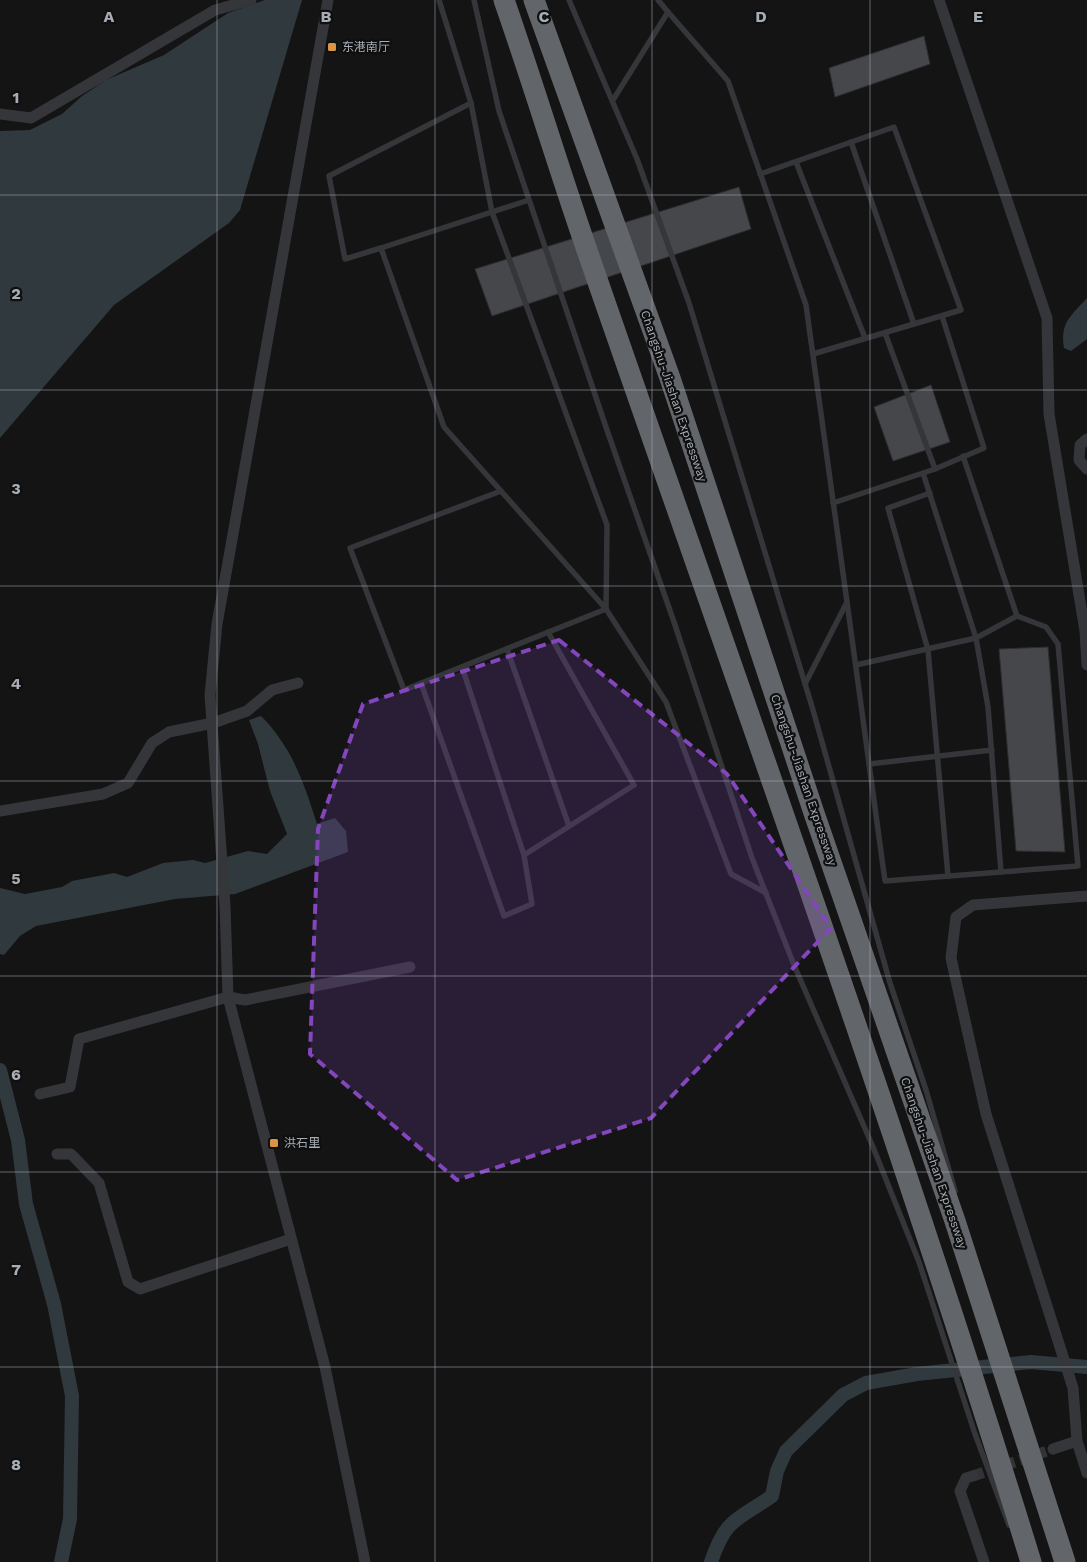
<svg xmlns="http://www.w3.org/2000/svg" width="1087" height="1562" font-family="'Work Sans','Noto Sans SC',sans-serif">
<rect width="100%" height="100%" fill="#141415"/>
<!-- water -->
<g fill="#30393e">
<path d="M265,0H302L240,210L229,223L114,305L0,438V131L30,130L62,114L82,96L106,80L164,55L228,13Z"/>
<path d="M1087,298V339L1071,351L1064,348C1060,322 1071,316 1087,298Z"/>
<path d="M261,716C292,747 304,783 317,824L335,818L346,831L348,852L235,894L175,899L36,926L20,936L4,955L0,954V888L25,894L62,887L72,881L114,873L127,877L163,863L193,860L205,863L248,851L267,854L287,834L270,791L258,744L249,720Z"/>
</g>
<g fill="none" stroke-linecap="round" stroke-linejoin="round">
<!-- canal -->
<g stroke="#30393e" stroke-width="14">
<path d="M0,1070L18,1140L26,1204L54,1304L72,1396L70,1519L61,1562"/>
<path d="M711,1562C726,1518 736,1521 772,1496L777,1471L786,1451L843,1395L866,1383L917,1374L1031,1362L1087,1367"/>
</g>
</g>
<!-- building -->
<g fill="#46474a" stroke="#2e2e31">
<path d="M924,36L930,64L835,97L829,68Z"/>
<path d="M739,187L751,229L492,316L475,269Z"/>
<path d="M931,385L950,442L893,461L874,407Z"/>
<path d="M1048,647L1065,852L1016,851L999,649Z"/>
</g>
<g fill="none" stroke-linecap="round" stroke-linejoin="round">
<!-- street-tunnel -->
<path stroke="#313335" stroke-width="11" stroke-dasharray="11 5.5" stroke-linecap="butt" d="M973,1476L1053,1449"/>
<!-- lane -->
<g stroke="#353639" stroke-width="5.5">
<path d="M439,0L471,103L492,212L607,525L606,609L404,690L350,548L501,491"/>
<path d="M474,0L499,111L608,433L674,622L752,858L794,965L873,1147L919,1262L975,1434L1009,1525"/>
<path d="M569,0L637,159L689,303L813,710L890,983L926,1090L955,1191"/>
<path d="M668,12L728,81L806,305L847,602L805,684"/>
<path d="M613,100L668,12L658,0"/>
<path d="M851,142L914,324"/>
<path d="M796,162L865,338"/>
<path d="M760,174L894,127L961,310L813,354"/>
<path d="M529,200L381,248L444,427L606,609L666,702L731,874L766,893"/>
<path d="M381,248L345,259L329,176L471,103"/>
<path d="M885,333L935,469"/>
<path d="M930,493L888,508L928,650L948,876"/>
<path d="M833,503L935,469L984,448L942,316"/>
<path d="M847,602L885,881L1001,872L988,707L976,638L923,473"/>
<path d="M507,649L569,826"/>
<path d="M856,665L976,638L1017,616L963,456"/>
<path d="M462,667L524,855"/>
<path d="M421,683L504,916L532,904L524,855L634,785L548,632"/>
<path d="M869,764L992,750"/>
<path d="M1001,872L1078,866L1058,644L1046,627L1017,616"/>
</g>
<!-- street -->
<g stroke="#353639" stroke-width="11">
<path d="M328,0L217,624L210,695L225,905L228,997L325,1367L365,1562"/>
<path d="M939,0L1047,318L1049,414L1085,631L1087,665"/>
<path d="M0,114L31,118L215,10L251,0"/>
<path d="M1087,439L1080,445L1079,460L1087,469"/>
<path d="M0,811L103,794L128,783L152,743L169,732L213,723L247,711L272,690L298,683"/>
<path d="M40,1094L70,1087L79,1039L228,997L245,1000L410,967"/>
<path d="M57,1154H71L99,1183L128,1282L140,1289L291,1239"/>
<path d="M1077,1441L1073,1388L986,1114L951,958L956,917L973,905L1087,896"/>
<path d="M1053,1449L1077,1441L1087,1473"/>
<path d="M973,1476L966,1478L960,1491L984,1562"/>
</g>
<!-- highway -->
<g stroke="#62656a" stroke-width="21">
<path d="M504,0C534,86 560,173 590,259C740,692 896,1124 1031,1562"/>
<path d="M534,0L670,378L814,813L955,1221L1065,1562"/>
</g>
</g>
<!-- marked area -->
<path fill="#8446bd" fill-opacity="0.2" stroke="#8446bd" stroke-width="4" stroke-dasharray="10 6" stroke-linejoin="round" d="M559,640L727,774L831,928L651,1118L457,1180L310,1054L318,829L363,704Z"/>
<!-- grid -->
<path fill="none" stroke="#a7adb4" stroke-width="1" stroke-opacity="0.55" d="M217,0V1562M435,0V1562M652,0V1562M870,0V1562M0,195H1087M0,390H1087M0,586H1087M0,781H1087M0,976H1087M0,1172H1087M0,1367H1087"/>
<!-- markers -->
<g fill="#db9445" stroke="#0f0f10" stroke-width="2">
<rect x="327" y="42" width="10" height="10" rx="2.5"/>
<rect x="269" y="1138" width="10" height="10" rx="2.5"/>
</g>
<g text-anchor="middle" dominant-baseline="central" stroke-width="4.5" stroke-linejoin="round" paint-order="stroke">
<!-- poi labels -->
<g font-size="12" fill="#a7adb4" stroke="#0f0f10" text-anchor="start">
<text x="342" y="47">东港南厅</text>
<text x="284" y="1143">洪石里</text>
</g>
<!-- street labels -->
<g font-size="12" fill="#a7adb4" stroke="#0f0f10">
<text transform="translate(674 396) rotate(71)">Changshu-Jiashan Expressway</text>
<text transform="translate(804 780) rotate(71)">Changshu-Jiashan Expressway</text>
<text transform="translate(934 1163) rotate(71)">Changshu-Jiashan Expressway</text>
</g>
</g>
<g font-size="16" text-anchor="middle" font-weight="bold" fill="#a7adb4" stroke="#0f0f10" stroke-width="4.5" stroke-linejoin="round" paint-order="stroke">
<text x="109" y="22">A</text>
<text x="326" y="22">B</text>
<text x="544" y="22">C</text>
<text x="761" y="22">D</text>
<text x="978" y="22">E</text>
<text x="16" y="103">1</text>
<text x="16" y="299">2</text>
<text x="16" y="494">3</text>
<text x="16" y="689">4</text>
<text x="16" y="884">5</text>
<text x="16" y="1080">6</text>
<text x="16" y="1275">7</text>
<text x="16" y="1470">8</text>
</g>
</svg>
